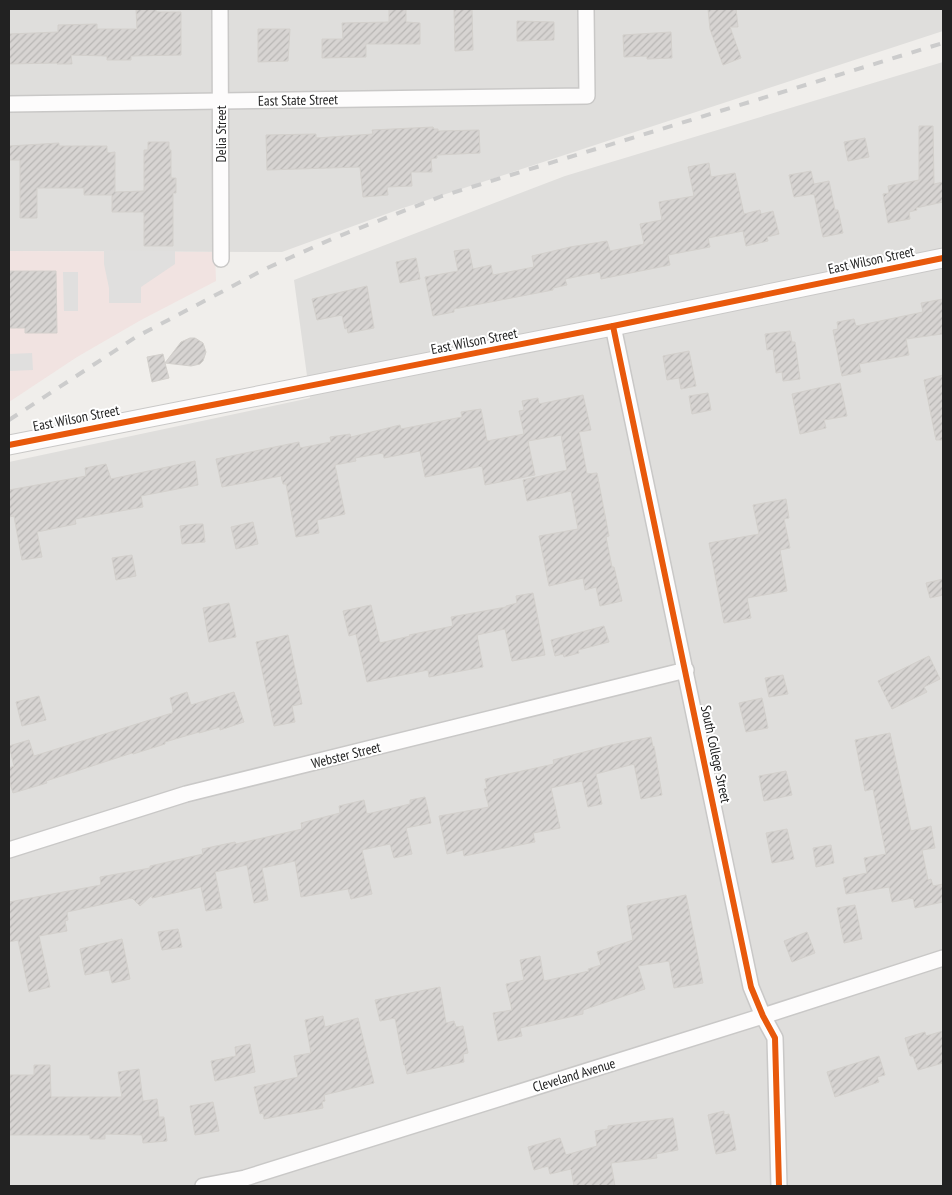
<svg xmlns="http://www.w3.org/2000/svg" width="952" height="1195" font-family="'PT Sans Narrow',sans-serif">
<defs>
<pattern id="building-hatch" width="6" height="6" patternUnits="userSpaceOnUse" patternTransform="scale(1.25)"><rect width="6" height="6" fill="#d7d4d2"/><path d="M-1 1l2-2M0 6l6-6M5 7l2-2" fill="none" stroke="#b8b6b4"/></pattern>
</defs>
<rect width="100%" height="100%" fill="#f0eeeb"/>
<!-- residential -->
<g fill="#dfdedc">
<path d="M9,9H943V31L400,209L282,252L9,251Z"/>
<path d="M943,62V1186H9V462L310,398L294,280L565,176Z"/>
</g>
<!-- commercial -->
<path fill="#f1e3e1" d="M9,251L215,252L216,281L141,320L77,357L9,402Z"/>
<!-- parking -->
<g fill="#e0dfde">
<path d="M104,250L175,251V264L141,287V303H109V288L104,264Z"/>
<path d="M63,272H78V311H64Z"/>
<path d="M32,353L33,370L9,371V354Z"/>
</g>
<!-- building -->
<g fill="url(#building-hatch)" stroke="#d3d0cc">
<path d="M136,9H156V12H181V55L131,56V60H107V56L71,55L72,64H57V63L9,64V34L58,32V25L97,24V29H137Z"/>
<path d="M389,9H406V22L420,23V44H366V57L322,58V39H343L342,23L389,22Z"/>
<path d="M454,9H472L473,50L455,51Z"/>
<path d="M708,9H736L738,27H730L741,58L723,65L710,29Z"/>
<path d="M517,21L554,22V40L517,41Z"/>
<path d="M258,29H290L288,61L258,62Z"/>
<path d="M671,32L672,58L647,59V56L624,57L623,35Z"/>
<path d="M919,126H933L934,184L943,182V202L916,208L917,210L909,212L910,219L888,223L883,194L889,193L888,186L919,180Z"/>
<path d="M433,127L434,129H438V131L479,130L480,153L437,155V158L431,159L432,172H411L412,186L387,187L388,195L363,197L360,167L267,170L266,135L316,134V138L373,134L372,130Z"/>
<path d="M865,138L869,157L848,161L844,142Z"/>
<path d="M148,142H169V150H171V178H176V193H173V246H144V212H112V195H84V188H37V218H20V160H9V146L59,143V146H107V153L115,152V192L144,191V150H148Z"/>
<path d="M709,163L711,177L735,173L744,214L760,210L761,214L773,211L779,234L767,237L768,241L746,246L743,231L708,238L710,247L668,255L670,265L601,279L600,272L565,279L567,285L553,288V290L454,309V312L433,316L425,277L458,271L454,251L469,249L473,269L491,265L493,275L534,267L532,256L570,247L607,241L610,251L644,244L640,224L662,220L659,202L694,196L688,167Z"/>
<path d="M811,171L814,184L829,181L835,210H838L843,233L823,237L814,194L794,197L789,175Z"/>
<path d="M416,258L420,279L400,283L396,262Z"/>
<path d="M9,271H56L57,333H25V328H9Z"/>
<path d="M367,286L374,328L348,333L347,328L345,329L342,315L317,320L312,299Z"/>
<path d="M943,299V328H941L942,334L906,339L909,355L859,364L861,372L842,376L833,330L838,329L837,322L854,319L856,326L923,312L921,303Z"/>
<path d="M790,331L792,342H795L800,379L783,381L782,372L776,373L773,349L767,350L765,334Z"/>
<path d="M190,338H195L203,343L206,352L203,361L200,364L191,366L165,363L169,378L152,382L147,357L163,354L165,363L181,342Z"/>
<path d="M689,351L696,386L681,389L679,378L667,380L663,356Z"/>
<path d="M943,375V440H936L924,380Z"/>
<path d="M840,383L847,416L824,420L826,428L800,434L792,394Z"/>
<path d="M708,393L711,410L692,414L689,396Z"/>
<path d="M583,395L591,430L579,432L587,474L597,473L609,536L606,537L612,567H614L622,601L600,606L596,587L585,590L583,578L549,586L539,536L578,529L571,491L527,501L523,480L567,470L561,435L528,441L535,475L485,485L482,466L425,477L420,451L384,458L383,453L355,458L356,461L335,465L345,514L317,520L319,533L296,537L286,484H283L281,476L222,487L216,459L299,442L300,448L331,442L330,437L350,434L351,437L400,425L401,429L462,417L461,412L481,409L487,441L524,434L519,411L524,410L522,401L538,398L539,404Z"/>
<path d="M195,461L198,485L141,496L143,507L75,519L76,524L37,532L42,557L22,560L14,516L9,517V490L86,476L85,468L106,464L111,479Z"/>
<path d="M786,499L789,518L784,519L790,548L780,550L787,591L747,598L751,618L724,623L709,543L759,534L753,505Z"/>
<path d="M253,522L258,544L236,549L231,527Z"/>
<path d="M196,524H203L205,542L182,544L180,526Z"/>
<path d="M132,555L136,576L116,580L112,558Z"/>
<path d="M943,579V595L930,598L926,583Z"/>
<path d="M533,593L545,655L512,661L505,629L477,635L483,667L429,677L428,670L367,682L356,634L349,636L343,611L371,605L380,643L410,636L409,635L453,626L451,617L506,607V606L517,603L516,596Z"/>
<path d="M229,603L236,637L209,642L203,608Z"/>
<path d="M604,626L609,642L578,650L579,653L564,657L563,654L555,656L551,640Z"/>
<path d="M288,635L302,704L292,706L295,722L274,726L256,642Z"/>
<path d="M929,656L940,679L924,687L927,692L892,709L878,681Z"/>
<path d="M783,675L788,694L769,697L765,678Z"/>
<path d="M187,692L191,705L234,692L244,722L220,730V727L199,733V732L165,742V744L133,754L132,753L46,781L47,783L13,793L9,780V768L14,766L9,746L29,740L34,756L172,713L173,710L170,698Z"/>
<path d="M39,696L46,720L22,726L16,702Z"/>
<path d="M762,698L768,728L746,732L739,703Z"/>
<path d="M890,733L911,831L931,826L935,848L922,850L928,880L931,879L933,886L943,884V902L915,908L913,898L892,902L889,887L846,894L843,878L867,873L864,858L886,854L873,789L865,791L855,740Z"/>
<path d="M651,737L653,747L654,746L662,795L641,799L634,764L596,774L602,804L588,807L582,781L551,788L560,828L533,833L535,842L464,856L463,850L447,854L439,816L489,807L484,789L487,788L485,779L554,764L553,760L611,745Z"/>
<path d="M786,771L792,795L764,801L759,776Z"/>
<path d="M425,797L431,823L406,828L412,854L394,858L390,844L362,850L372,894L351,899L348,889L301,897L295,861L262,868L268,900L254,903L247,865L215,872L222,908L206,911L201,887L152,898V895L140,906L132,898L67,912L68,920L65,921L67,931L39,936L50,987L29,992L18,940L9,942V902L101,885L100,877L150,868V866L203,854L202,849L235,842L236,844L302,829L301,823L340,813L339,806L364,800L367,814L410,804V800Z"/>
<path d="M787,829L794,859L772,863L766,833Z"/>
<path d="M831,845L834,863L816,867L813,848Z"/>
<path d="M686,895L703,983L674,988L669,961L638,966L645,989L583,1010V1014L520,1028L522,1036L498,1041L493,1013L512,1010L506,984L524,980L520,960L540,956L544,981L589,971L588,969L601,965L597,952L633,940L627,906Z"/>
<path d="M855,905L862,939L844,943L837,908Z"/>
<path d="M178,929L182,947L162,950L158,932Z"/>
<path d="M807,932L815,953L792,962L784,941Z"/>
<path d="M122,939L130,979L112,983L109,970L85,975L80,949Z"/>
<path d="M440,987L446,1023L454,1021L456,1027L463,1026L468,1053L463,1054L464,1062L407,1074L405,1065H404L395,1018L380,1021L375,1000Z"/>
<path d="M323,1016L325,1027L358,1018L374,1083L324,1095L325,1101L322,1102L323,1108L264,1119L263,1113L260,1114L254,1087L298,1077L294,1056L311,1053L305,1020Z"/>
<path d="M943,1031V1063L918,1070L913,1056H910L905,1038L925,1032L926,1036Z"/>
<path d="M250,1044L255,1072L215,1081L211,1061L236,1056L235,1047Z"/>
<path d="M879,1056L885,1075L877,1077L879,1082L835,1097L827,1072Z"/>
<path d="M34,1065H50L51,1097H122L118,1072L139,1069L143,1101L157,1099L159,1117H164L167,1141L143,1143L142,1135L105,1134V1139H90V1135H9L10,1075H34Z"/>
<path d="M213,1102L219,1131L195,1135L190,1106Z"/>
<path d="M724,1111V1115L729,1114L736,1150L716,1154L708,1115Z"/>
<path d="M673,1118L678,1150L656,1154L657,1158L611,1163L615,1186H574L571,1169L550,1174L548,1166L534,1170L528,1147L560,1138L566,1155L597,1146L595,1131L608,1129V1126Z"/>
</g>
<g fill="none" stroke-linecap="round" stroke-linejoin="round">
<!-- minor casing -->
<g stroke="#c9c8c7" stroke-width="18">
<g id="minor">
<path d="M220,9L221,259"/>
<path d="M9,104L587,96L586,9"/>
<path d="M613,326L751,987L763,1016L775,1038L779,1186"/>
<path d="M9,850L186,794L686,670"/>
<path d="M203,1186L245,1178L763,1016L943,958"/>
</g>
</g>
<!-- tertiary casing -->
<g stroke="#c9c8c7" stroke-width="21">
<path id="tertiary" d="M9,445L613,326L943,258"/>
</g>
<!-- minor -->
<use href="#minor" stroke="#fdfcfc" stroke-width="15"/>
<!-- tertiary -->
<use href="#tertiary" stroke="#fdfcfc" stroke-width="19"/>
<!-- rail -->
<path stroke="#ccc" stroke-width="4" stroke-dasharray="10 10" stroke-linecap="butt" d="M9,420L136,337L265,269L334,238L442,196L943,43"/>
<!-- cycleway casing -->
<g stroke="#fff" stroke-width="9">
<g id="cycleway">
<path d="M613,326L751,987L763,1016L775,1038L779,1186"/>
<path d="M9,445L613,326L943,258"/>
</g>
</g>
<!-- cycleway -->
<use href="#cycleway" stroke="#e8590c" stroke-width="6"/>
</g>
<g text-anchor="middle" dominant-baseline="central" stroke-width="4" stroke-linejoin="round" paint-order="stroke">
<!-- street labels -->
<g font-size="14" fill="#222" stroke="#fff">
<text transform="translate(298 100) rotate(-1)">East State Street</text>
<text transform="translate(221 134) rotate(-90)">Delia Street</text>
<text transform="translate(871 260) rotate(-12)">East Wilson Street</text>
<text transform="translate(474 341) rotate(-11)">East Wilson Street</text>
<text transform="translate(76 418) rotate(-11)">East Wilson Street</text>
<text transform="translate(716 754) rotate(78)">South College Street</text>
<text transform="translate(346 755) rotate(-14)">Webster Street</text>
<text transform="translate(574 1075) rotate(-17)">Cleveland Avenue</text>
</g>
</g>
<!-- border -->
<rect width="952" height="1195" fill="none" stroke="#222222" stroke-width="20"/>
</svg>
